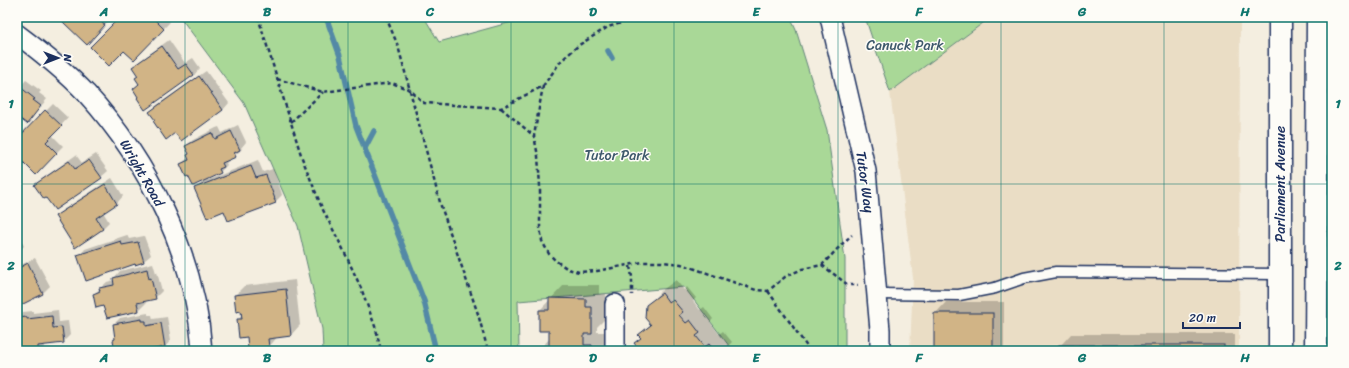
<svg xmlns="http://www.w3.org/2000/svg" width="1349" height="368" font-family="Sriracha,sans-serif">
<rect width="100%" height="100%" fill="#f4eee0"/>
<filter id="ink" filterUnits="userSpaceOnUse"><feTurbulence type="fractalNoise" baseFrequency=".025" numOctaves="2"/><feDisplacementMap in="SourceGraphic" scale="8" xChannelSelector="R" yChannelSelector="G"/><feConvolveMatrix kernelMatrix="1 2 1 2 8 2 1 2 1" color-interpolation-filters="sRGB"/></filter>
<g filter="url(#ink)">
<!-- built -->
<path fill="#eaddc5" d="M991,17H1240L1239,351H910L913,278L890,92Z"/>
<!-- green -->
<g fill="#a9d897" stroke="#62847a">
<path d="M180,17H424L439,42L530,17H790L796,30L827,130L845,259V351H733L684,287L518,301L519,351H323L322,329L298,226L244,103Z"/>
<path d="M865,17H991L890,92Z"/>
</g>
<!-- shadow -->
<g fill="#0003">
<path d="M69,17H110L111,18L94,37Z"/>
<path d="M121,17H165L170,22L134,59Z"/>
<path d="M169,40L185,63L193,58L200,68L194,75L140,96L134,89L140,83L139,76L133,67L140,61Z"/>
<path d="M206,71L229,103L223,110L181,140L175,132L156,119L151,112L157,105Z"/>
<path d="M26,80L41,91L39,93L47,99L27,123L20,117L17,121V90Z"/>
<path d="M53,104L68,118L52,135L63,146L36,173L17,155V140Z"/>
<path d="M238,125L246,142L241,148L242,149L226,163L227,165L220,172L208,178V180L258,160L263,172L273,169L281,191L282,195L275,202L225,210L195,189L204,181L181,164L189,157L190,154L186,146L193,140L216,128L219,127L222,133Z"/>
<path d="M96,154L108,171L101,177L36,185L42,179L76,155L82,163Z"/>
<path d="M112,178L123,196L117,203L103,212L109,222L103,228L75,246L56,216L63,210Z"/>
<path d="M17,232L24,246L17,253Z"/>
<path d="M127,235L129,239L144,236L151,255L144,261L136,264L79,256L85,249Z"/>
<path d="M35,258L50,286L43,293L17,306V267Z"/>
<path d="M153,263L156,273L157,272L162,291L155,298L145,300L146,303L139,310L107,317L104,305L94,294L107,282L114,280V278L120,271Z"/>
<path d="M295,280L300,325L291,335L278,336L269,347L248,336L238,320L242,315V310L235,295L244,286Z"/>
<path d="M676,280L684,290L687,287L696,298L693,301L700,310L704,307L713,319L710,322L719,334L723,331L732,342L729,345L733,351H641L636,343L641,338L639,335L651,324L647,306L661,291Z"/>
<path d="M564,285H599V294H606L605,319L597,327V332H606L605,351H541V348L550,338V330L540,310Z"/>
<path d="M946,302H1004V351H935V314Z"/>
<path d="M58,310L59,322L68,321L70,335L63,342L45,344V346L40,351H17V315L21,314L23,312L33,311V313Z"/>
<path d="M148,313V315H152L153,319L167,317L171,340L165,347L129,351H116L114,340L116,338L114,324L120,318Z"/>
<path d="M1071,334H1235V351H1060V346Z"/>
<path d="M250,350H316V351Z"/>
</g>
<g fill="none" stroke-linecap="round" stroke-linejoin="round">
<!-- stream -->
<g stroke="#5389a6" stroke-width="5.5">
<path d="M326,17L340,56L356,126L424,301L436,351"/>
<path d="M608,51L612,58"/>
<path d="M365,148L374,131"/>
</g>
</g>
<!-- building -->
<g fill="#d1b486" stroke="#1b2f5e">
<path d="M68,17H108L102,23L105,25L87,45L63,22Z"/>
<path d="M120,17H152L164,29L134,60L124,51L109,66L90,47Z"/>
<path d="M162,46L178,69L186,64L194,75L145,110L137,98L138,97L133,89L139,84L135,78L138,76L132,67Z"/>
<path d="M199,76L223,110L181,141L175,133L166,140L153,121L155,120L149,112Z"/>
<path d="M19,86L35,99L33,100L41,106L27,124L19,118L17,120V88Z"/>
<path d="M45,110L62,126L46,142L57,153L36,175L17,156V139Z"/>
<path d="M231,131L240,150L234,153L236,157L222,163L224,167L219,169L221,173L193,186L188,176L186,177L180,164L189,160L187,155L189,154L185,146L209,134L212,133L215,139Z"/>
<path d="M89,160L102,178L55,210L46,198L44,199L34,185L69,161L75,169Z"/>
<path d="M251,166L256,178L266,175L275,199H274L276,203L228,221L224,211L207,218L194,188Z"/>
<path d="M105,184L117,204L96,218L103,229L75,248L55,216Z"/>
<path d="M121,241L122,245L138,242L144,262L135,265V264L86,281L77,255Z"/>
<path d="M28,263L43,294L17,307V269Z"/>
<path d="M147,269L149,279L151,278L156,299L137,303L139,311L107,318L103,306L96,308L93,294L98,292L100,291L99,288L114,285L113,278Z"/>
<path d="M286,289L291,336L268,339L269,347L248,350L247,337L239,338L237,319H242L241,311L236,312L234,295Z"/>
<path d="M662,293L669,303L673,300L683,312L679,315L686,323L690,320L700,333L696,336L705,347L709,344L715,351H640L634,343L641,338L638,335L651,325L645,318L646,305Z"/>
<path d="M549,298L586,299V307H592V334H584V345H592V351H540V348H549V331H539V310H549Z"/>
<rect x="934" y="313" width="59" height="38"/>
<path d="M52,316L53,328L62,327L64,343L38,346V351H17V318L27,317V319Z"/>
<path d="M142,319V321H146V326L161,323L165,347L144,351V350L115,351L113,340L115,339L113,324Z"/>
<rect x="1059" y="345" width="165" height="6"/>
</g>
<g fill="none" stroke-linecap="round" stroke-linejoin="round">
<!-- lane casing -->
<g stroke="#1b2f5e" stroke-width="13">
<path id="lane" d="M876,294L959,295L995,288L1024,278L1056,272L1280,274"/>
</g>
<!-- street casing -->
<g stroke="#1b2f5e" stroke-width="22">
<g id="street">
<path d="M830,17L866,171L880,330V351"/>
<path d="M17,34C41,52 65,71 86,93C149,162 196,257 202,351"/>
<path d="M615,351V304"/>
</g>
</g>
<!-- secondary casing -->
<g stroke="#1b2f5e" stroke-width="25">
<g id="secondary">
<path d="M1280,351V17"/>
<path d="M1316,351L1318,17"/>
</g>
</g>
<!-- path -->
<g stroke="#1b2f5e" stroke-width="2.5" stroke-dasharray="4 3" stroke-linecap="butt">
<path d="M258,17L302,158L322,208L344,251L361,288L376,329L381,351"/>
<path d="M386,17L398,46L441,206L478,314L488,351"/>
<path d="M277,79L323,92L392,83L410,90L424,103L501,108L543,86L561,61L579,45L608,27L640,17"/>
<path d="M543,86L534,136L538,156L540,186V227L542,241L549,254L556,261L568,269L579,272L597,271L643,262H662L681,264L756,290L768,291L785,277L802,269L822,265L845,241L852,235"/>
<path d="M501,108L534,136"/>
<path d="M291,122L323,92"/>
<path d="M822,265L848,285H858"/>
<path d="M630,266L632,277V295"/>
<path d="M768,291L810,351"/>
</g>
<!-- lane -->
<use href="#lane" stroke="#fdfcf7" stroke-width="10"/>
<!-- street -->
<use href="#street" stroke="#fdfcf7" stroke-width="19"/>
<!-- secondary -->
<use href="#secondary" stroke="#fdfcf7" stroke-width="22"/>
</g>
</g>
<!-- grid -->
<path fill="none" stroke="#0f766e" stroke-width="1" stroke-opacity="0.55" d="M185,17V351M348,17V351M511,17V351M674,17V351M838,17V351M1001,17V351M1164,17V351M17,184H1332"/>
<g text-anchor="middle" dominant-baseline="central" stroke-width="3" stroke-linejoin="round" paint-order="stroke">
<!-- park labels -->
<g font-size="14" fill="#3e596c" stroke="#fdfcf7">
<text x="905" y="45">Canuck Park</text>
<text x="617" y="155">Tutor Park</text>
</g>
<!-- street labels -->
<g font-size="14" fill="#1b2f5e" stroke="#fdfcf7">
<text transform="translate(142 173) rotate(60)">Wright Road</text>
<text transform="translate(865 182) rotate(82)">Tutor Way</text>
<text transform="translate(1280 184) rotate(-90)">Parliament Avenue</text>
</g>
</g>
<!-- margin -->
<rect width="1349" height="368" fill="none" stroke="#fdfcf7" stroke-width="44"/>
<!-- north arrow -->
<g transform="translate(58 58) rotate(90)" stroke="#fdfcf7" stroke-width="3" paint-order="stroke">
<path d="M0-3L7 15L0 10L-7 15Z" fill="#1b2f5e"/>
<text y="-6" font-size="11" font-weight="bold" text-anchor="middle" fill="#1b2f5e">N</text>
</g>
<!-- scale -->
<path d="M1183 322v6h57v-6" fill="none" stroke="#1b2f5e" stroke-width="2"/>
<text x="1189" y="322" font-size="12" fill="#1b2f5e" stroke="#fdfcf7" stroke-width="3" paint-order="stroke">20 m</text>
<rect x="22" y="22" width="1305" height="324" fill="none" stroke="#0f766e" stroke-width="1.5"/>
<g font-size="13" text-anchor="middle" font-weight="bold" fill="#0f766e">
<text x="104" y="16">A</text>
<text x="267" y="16">B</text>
<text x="430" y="16">C</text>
<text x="593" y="16">D</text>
<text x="756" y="16">E</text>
<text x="919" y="16">F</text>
<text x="1082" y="16">G</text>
<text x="1245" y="16">H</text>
<text x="11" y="108">1</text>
<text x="1338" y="108">1</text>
<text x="11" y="270">2</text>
<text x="1338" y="270">2</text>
<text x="104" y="362">A</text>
<text x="267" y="362">B</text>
<text x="430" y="362">C</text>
<text x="593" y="362">D</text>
<text x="756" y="362">E</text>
<text x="919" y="362">F</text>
<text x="1082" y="362">G</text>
<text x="1245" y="362">H</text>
</g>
</svg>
